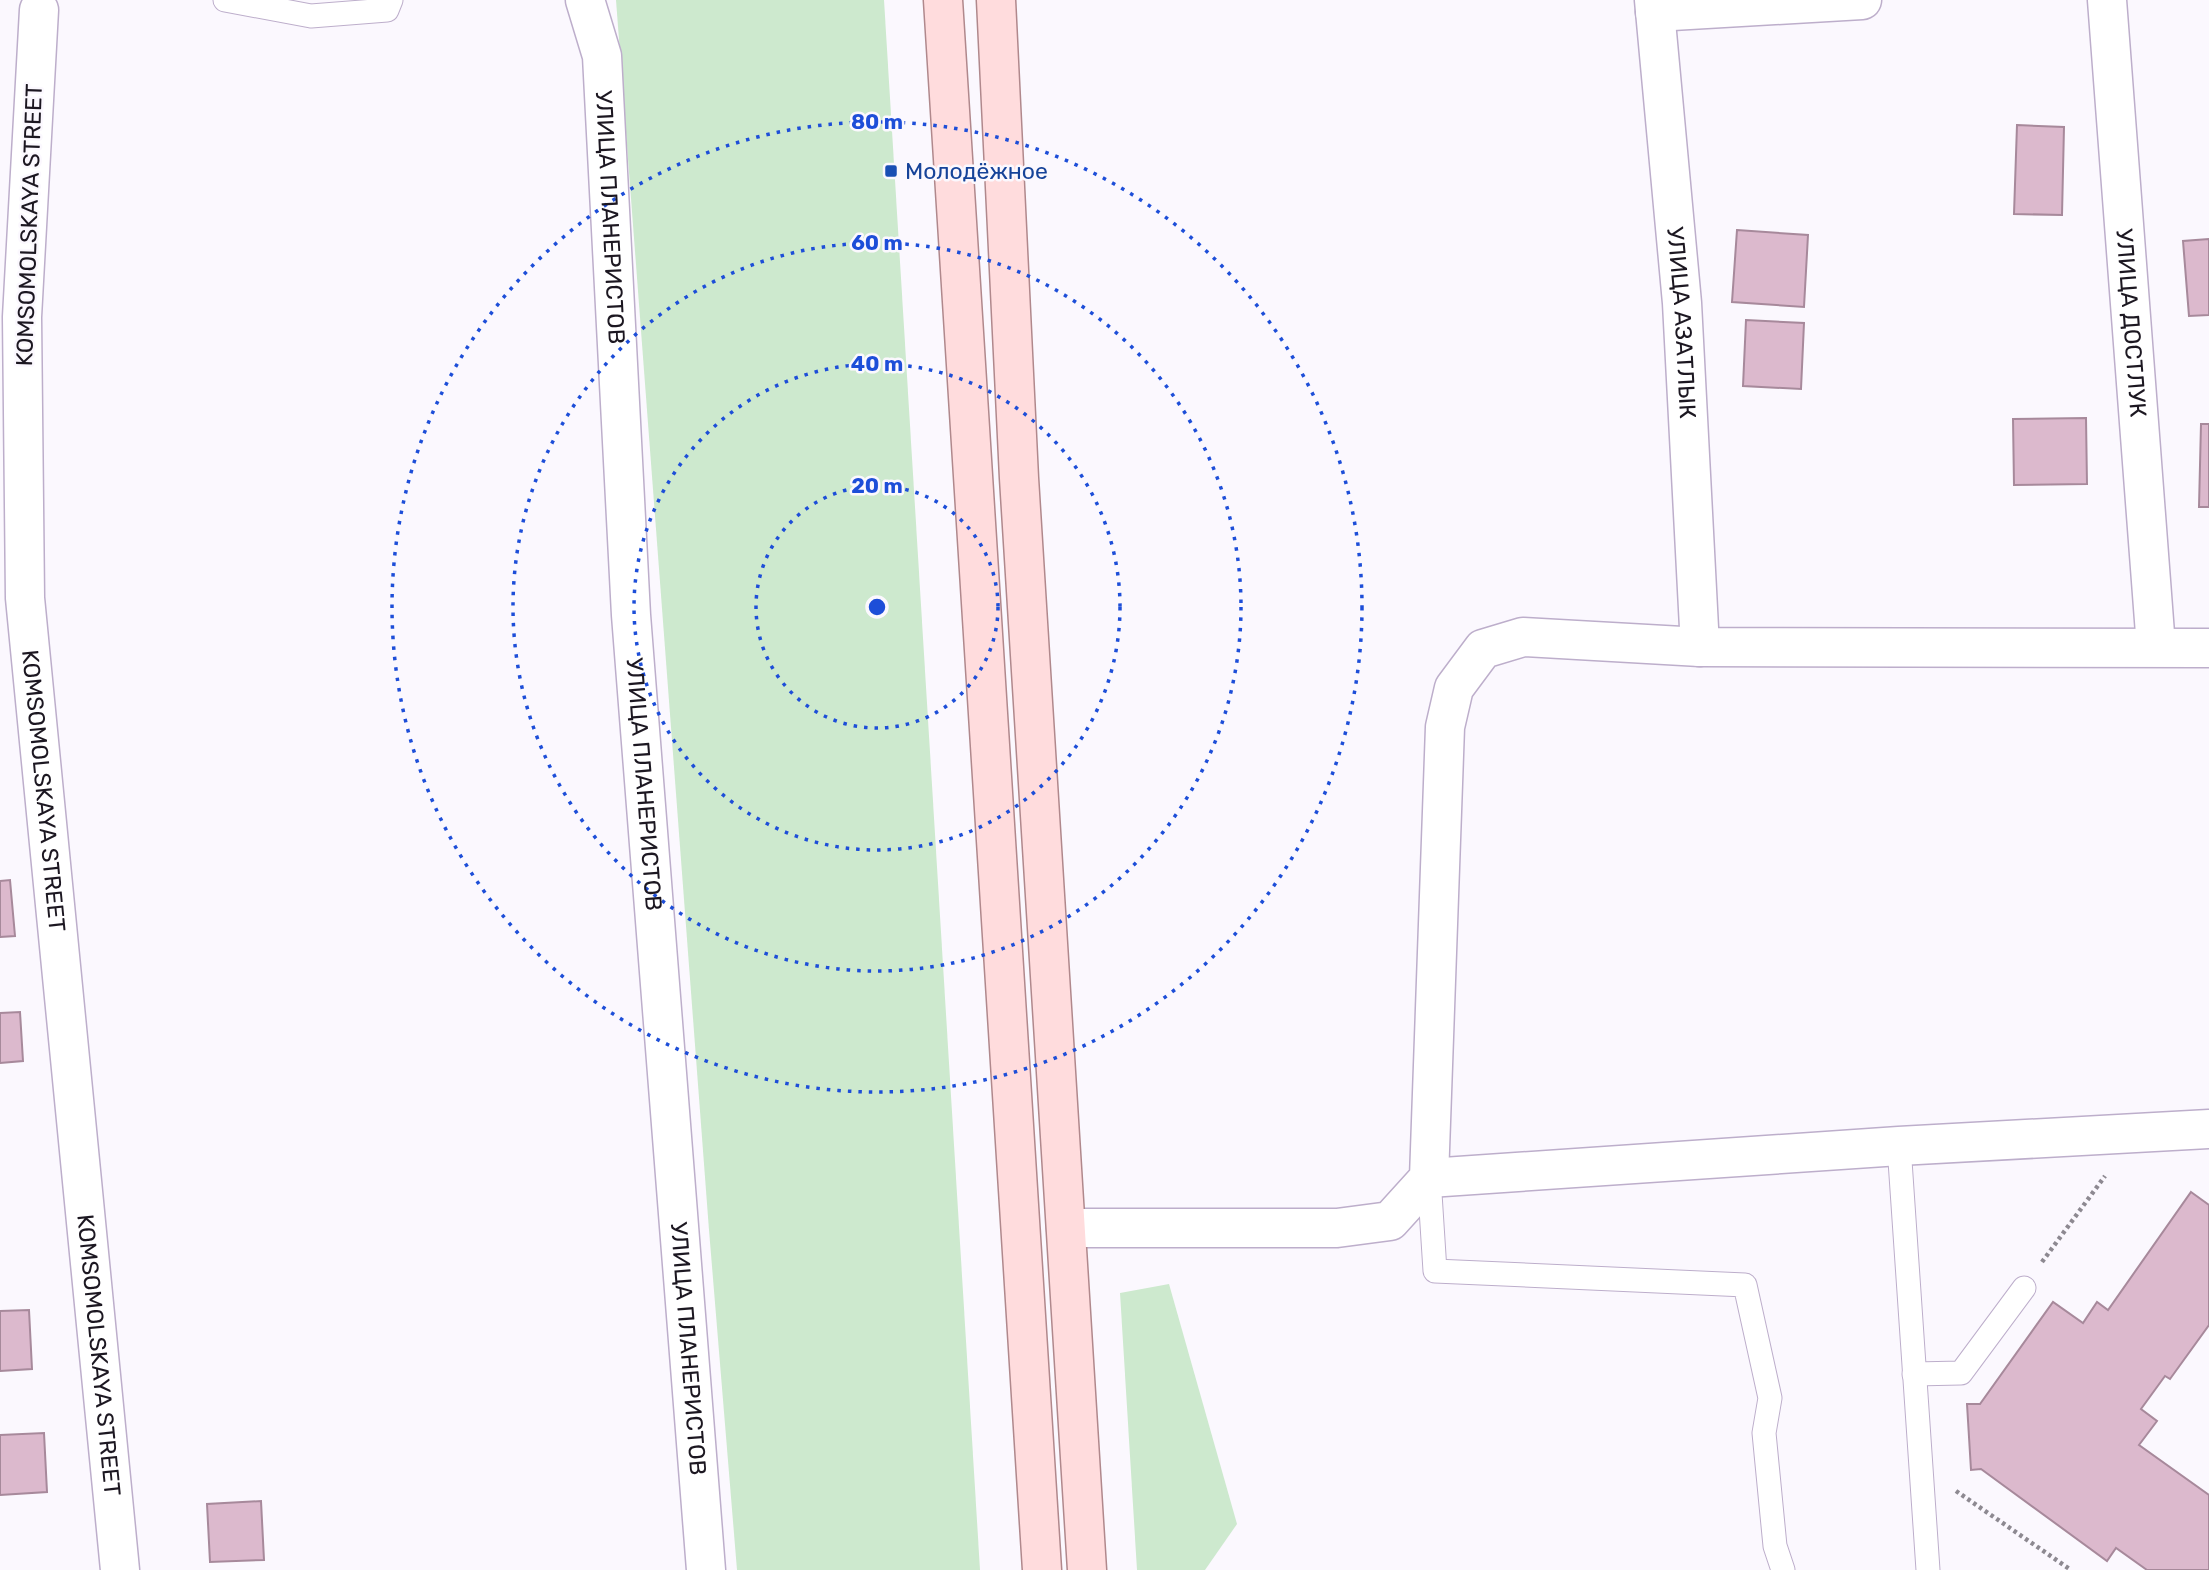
<svg xmlns="http://www.w3.org/2000/svg" width="2209" height="1570" font-family="Rubik,sans-serif">
<rect width="100%" height="100%" fill="#fbf8fe"/>
<!-- green -->
<g fill="#cde9ce">
<path d="M616,0H884L980,1570H737L709,1230Z"/>
<path d="M1169,1284L1237,1524L1205,1570H1137L1120,1293Z"/>
</g>
<!-- building -->
<g fill="#dcb9cd" stroke="#a7899b" stroke-width="2">
<path d="M2017,125L2064,127L2062,215L2014,214Z"/>
<path d="M1737,230L1808,235L1804,307L1732,302Z"/>
<path d="M2209,239V315L2189,316L2183,241Z"/>
<path d="M1746,320L1804,323L1801,389L1743,386Z"/>
<path d="M2086,418L2087,484L2014,485L2013,419Z"/>
<path d="M2201,424H2209V507H2199Z"/>
<path d="M10,880L15,936L0,937V881Z"/>
<path d="M20,1012L23,1061L0,1063V1013Z"/>
<path d="M2191,1192L2209,1205V1325L2170,1379L2165,1376L2141,1409L2157,1421L2139,1445L2209,1495V1570H2147L2116,1548L2107,1561L1981,1469L1971,1470L1967,1404H1980L2053,1302L2083,1323L2097,1302L2108,1310Z"/>
<path d="M29,1310L32,1369L0,1371V1311Z"/>
<path d="M44,1433L47,1492L0,1495V1435Z"/>
<path d="M261,1501L264,1560L210,1562L207,1504Z"/>
</g>
<g fill="none" stroke-linecap="round" stroke-linejoin="round">
<!-- service casing -->
<g stroke="#bdaecb" stroke-width="25">
<g id="service">
<path d="M225,0L311,16L387,10L391,0"/>
<path d="M1899,1146L1928,1570"/>
<path d="M1429,1178L1435,1271L1745,1285L1770,1398L1764,1433L1775,1546L1783,1570"/>
<path d="M1914,1374L1961,1373L2024,1288"/>
</g>
</g>
<!-- minor casing -->
<g stroke="#bdaecb" stroke-width="41">
<g id="minor">
<path id="s1" d="M585,0L602,56L631,615L706,1570"/>
<path id="s2" d="M1654,0L1682,303L1700,647"/>
<path id="s3" d="M2107,0L2156,647"/>
<path id="s4" d="M39,10L22,317L25,598L120,1570"/>
<path d="M1655,12L1862,0"/>
<path d="M1429,1178L1899,1146L2209,1129"/>
<path d="M1066,1228H1337L1390,1221L1429,1178L1445,727L1454,688L1483,649L1523,637L1700,647L2209,648"/>
</g>
</g>
<!-- primary casing -->
<g stroke="#b0888c" stroke-width="41">
<g id="primary">
<path d="M943,0L1042,1570"/>
<path d="M996,0L1019,478L1087,1570"/>
</g>
</g>
<!-- path -->
<g stroke="#8d8991" stroke-width="4.5" stroke-dasharray="3.5 3.5" stroke-linecap="butt">
<path d="M2042,1262L2105,1176"/>
<path d="M1956,1491L2071,1570"/>
</g>
<!-- service -->
<use href="#service" stroke="#fff" stroke-width="23"/>
<!-- minor -->
<use href="#minor" stroke="#fff" stroke-width="38"/>
<!-- primary -->
<use href="#primary" stroke="#ffdcdd" stroke-width="38"/>
</g>
<!-- distance rings -->
<g fill="none" stroke="#1d4ed8" stroke-width="3.5" stroke-dasharray="3.5 7">
<circle cx="877" cy="607" r="121"/>
<circle cx="877" cy="607" r="243"/>
<circle cx="877" cy="607" r="364"/>
<circle cx="877" cy="607" r="485"/>
</g>
<!-- markers -->
<rect fill="#1a4fb4" stroke="#fbf8fe" stroke-width="2.5" x="884" y="164" width="14" height="14" rx="3.5"/>
<g text-anchor="middle" dominant-baseline="central" stroke-width="5" stroke-linejoin="round" paint-order="stroke">
<!-- transit labels -->
<g font-size="23" fill="#164399" stroke="#fbf8fe" text-anchor="start">
<text x="905" y="171">Молодёжное</text>
</g>
<!-- street labels -->
<g font-size="23" fill="#1c1721" stroke="#fbf8fe">
<text stroke="none"><textPath href="#s1" startOffset="220">УЛИЦА ПЛАНЕРИСТОВ</textPath></text>
<text transform="translate(29 225) rotate(-88)">KOMSOMOLSKAYA STREET</text>
<text stroke="none"><textPath href="#s2" startOffset="324">УЛИЦА АЗАТЛЫК</textPath></text>
<text stroke="none"><textPath href="#s3" startOffset="324">УЛИЦА ДОСТЛУК</textPath></text>
<text stroke="none"><textPath href="#s1" startOffset="788">УЛИЦА ПЛАНЕРИСТОВ</textPath></text>
<text stroke="none"><textPath href="#s4" startOffset="782">KOMSOMOLSKAYA STREET</textPath></text>
<text stroke="none"><textPath href="#s1" startOffset="1354">УЛИЦА ПЛАНЕРИСТОВ</textPath></text>
<text stroke="none"><textPath href="#s4" startOffset="1349">KOMSOMOLSKAYA STREET</textPath></text>
</g>
</g>
<circle cx="877" cy="607" r="10" fill="#1d4ed8" stroke="#fbf8fe" stroke-width="3.5"/>
<g font-size="21" text-anchor="middle" font-weight="bold" fill="#1d4ed8" stroke="#fbf8fe" stroke-width="5" stroke-linejoin="round" paint-order="stroke">
<text x="877" y="129">80 m</text>
<text x="877" y="250">60 m</text>
<text x="877" y="371">40 m</text>
<text x="877" y="493">20 m</text>
</g>
</svg>
